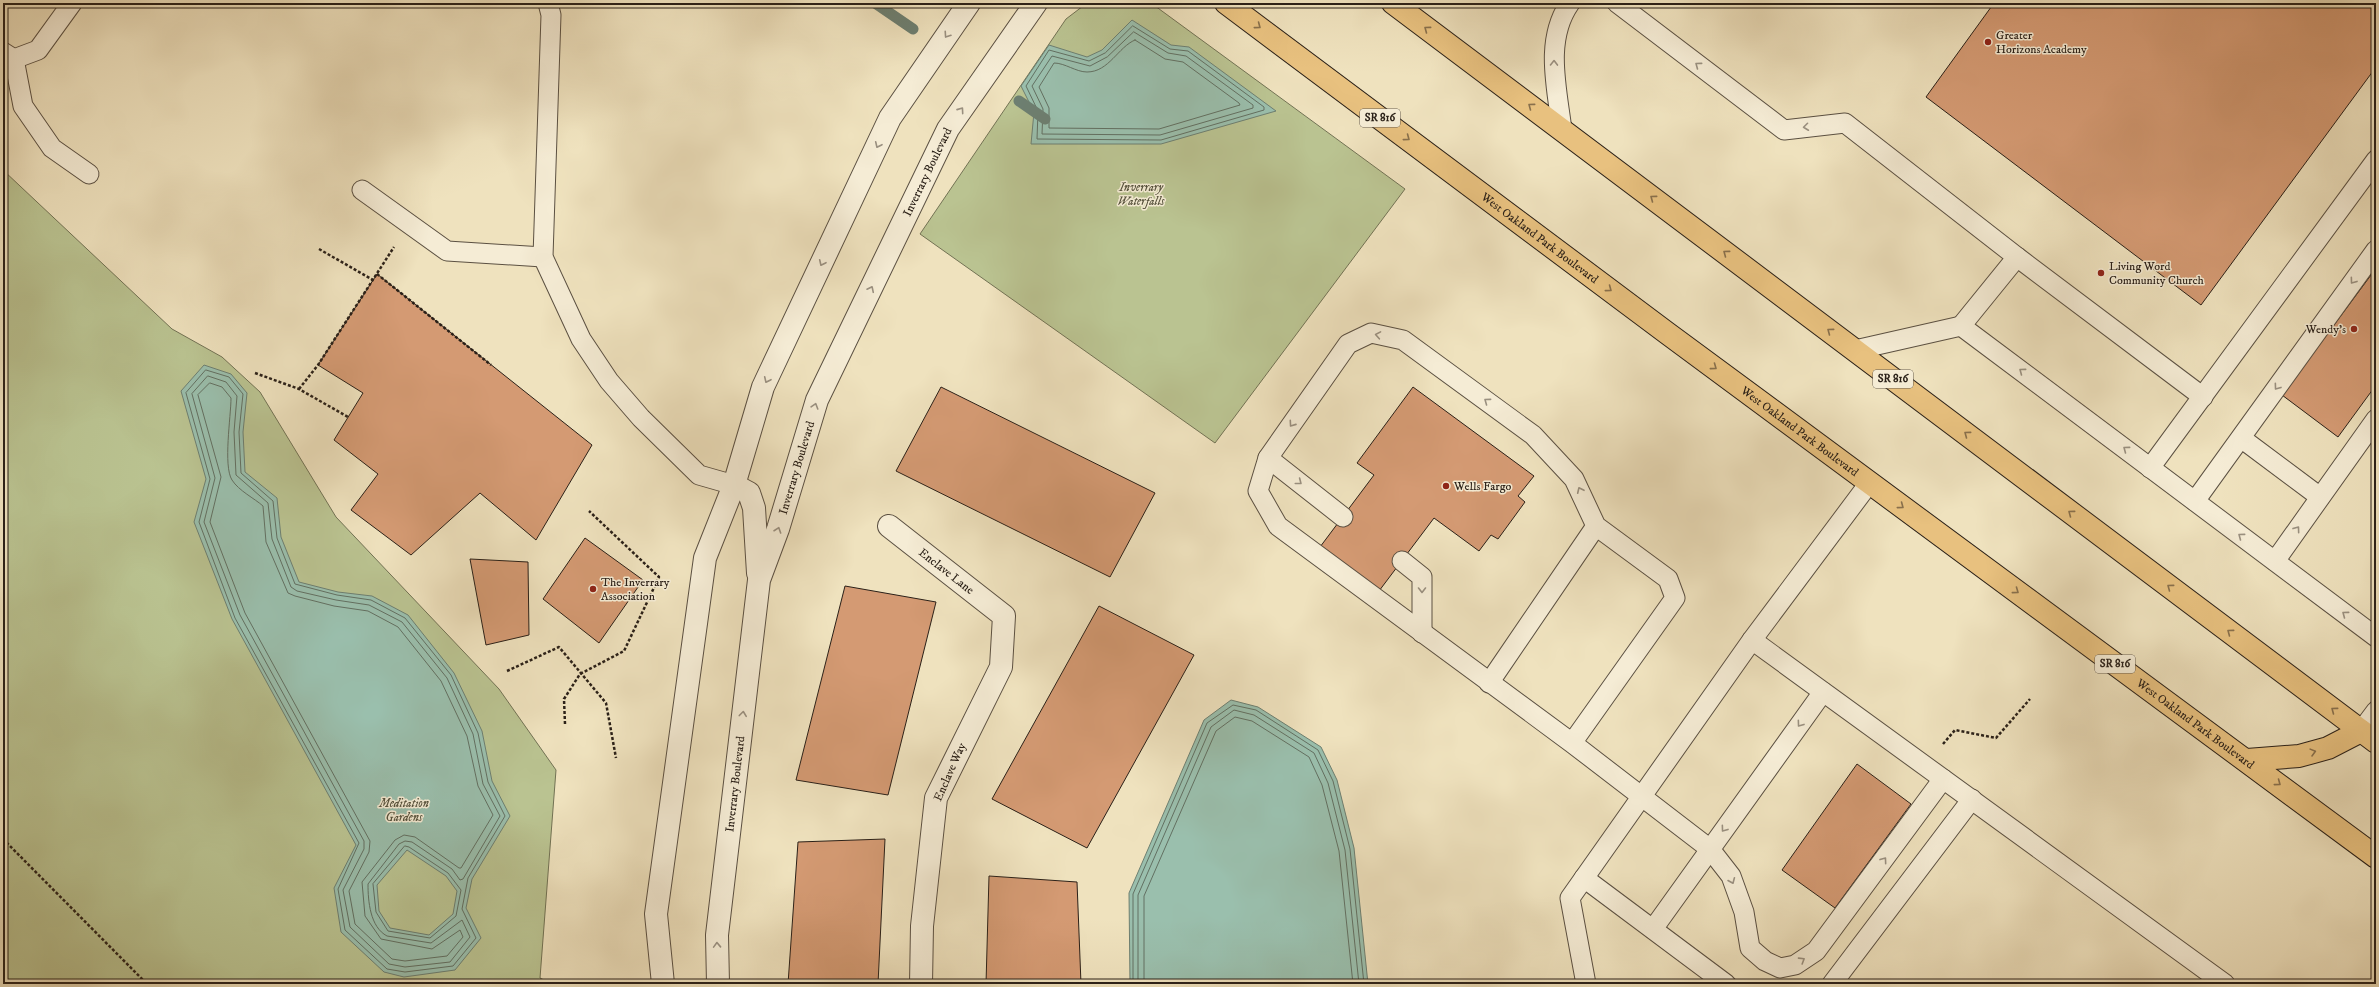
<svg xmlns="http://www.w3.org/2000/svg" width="2379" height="987" font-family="'IM FELL DW Pica',serif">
<rect width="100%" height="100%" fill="#efe2be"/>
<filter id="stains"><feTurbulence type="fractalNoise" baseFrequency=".005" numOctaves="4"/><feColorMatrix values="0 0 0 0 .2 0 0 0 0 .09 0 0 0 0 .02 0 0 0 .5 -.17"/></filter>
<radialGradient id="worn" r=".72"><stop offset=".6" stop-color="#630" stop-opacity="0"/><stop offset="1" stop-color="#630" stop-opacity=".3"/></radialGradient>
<!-- green -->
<g fill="#bac391" stroke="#727254">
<path d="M1087,3H1151L1405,189L1215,443L920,234L1066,19Z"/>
<path d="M3,170L172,329L222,357L260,392L336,517L499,689L556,770L540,978L552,984H3Z"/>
</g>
<!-- water -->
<g fill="#9abfad" stroke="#6d7f71" fill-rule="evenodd">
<path d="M1132,20L1171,45L1189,47L1276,111L1161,144H1031L1034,112L1021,86L1049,45L1087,57L1102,50Z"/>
<path d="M204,365L231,374L247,393L243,432L245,472L277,498L281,537L299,582L338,592L372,596L408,615L454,673L482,731L492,781L510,816L472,879L466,908L481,938L455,970L404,977L384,972L341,932L334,888L356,845L232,619L194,522L206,479L181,391ZM407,850L446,876L457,891L453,914L429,935L390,928L379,911L377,885Z"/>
<path d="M1231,700L1258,707L1321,747L1337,780L1354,848L1368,984H1130L1129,893L1204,720Z"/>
</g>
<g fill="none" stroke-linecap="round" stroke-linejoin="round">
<!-- shore -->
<g stroke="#627062" stroke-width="1">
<path d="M1133,26L1170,49L1188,51L1264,107V110L1161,140L1037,139L1038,111L1026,86L1049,50L1089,61L1105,53Z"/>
<path d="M1134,32L1168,53L1186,56L1253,105V108L1160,135L1042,134L1043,109L1032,86L1052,56L1090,66L1107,57Z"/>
<path d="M1135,40L1165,59L1183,62L1239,103L1240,105L1159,129L1049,128V108L1039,87L1054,63C1065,63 1076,72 1087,72C1109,72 1118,47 1135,40Z"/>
<path d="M206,370L229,377L243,394L239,432L241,473L273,501L277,538L295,584L337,595L371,600L405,618L451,675L478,733L488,782L505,816L468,878L462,909L476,938L453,966L405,972L387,969L345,930L338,889L359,843L235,618L199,522L210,479L186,393Z"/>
<path d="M208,376L226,382L237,396L234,432L236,475L268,503L272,539L291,587L297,591L336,600L369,605L402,622L447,678L473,734L483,784L500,816L463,879L460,880L452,869L412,842L405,841L399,844L368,884C368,901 370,927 387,936L431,943L462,920L470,937L450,962L405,967L389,964L350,927L343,890L364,849V841L240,615L204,522L215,478L192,394Z"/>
<path d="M210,383L222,387L231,398C231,416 223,466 232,480C239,491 254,498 263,506L266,542L288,593L295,596L334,606L368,611L398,627L441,681L467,736L478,786L493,815L461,868H459L415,837L404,835L395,840L362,882L365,916L381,939L432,949L460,930L463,937L447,956L405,961L392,959L355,924L349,891L369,852L370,841L245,613L210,522L221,477L198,395Z"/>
<path d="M405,846L409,847L448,873L461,890L456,916L430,938L388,931L376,912L373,884Z"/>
<path d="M1133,984V894L1207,723L1233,705L1256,710L1318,750L1333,781L1350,849L1364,984"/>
<path d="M1138,984V895L1211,727L1234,710L1254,715L1314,753L1328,783L1345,850L1359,984"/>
<path d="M1144,984V896L1216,731L1235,717L1252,721L1309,757L1322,785L1339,851L1353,984"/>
</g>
<!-- stream -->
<g stroke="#6d7f71" stroke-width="11">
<path d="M875,3L913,29"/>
<path d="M1019,101L1045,119"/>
</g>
</g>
<!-- building -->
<g fill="#d49a73" stroke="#2a2018">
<path d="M1994,3H2376V67L2201,305L1926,97Z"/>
<path d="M2374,271L2376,272V385L2338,437L2282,395Z"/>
<path d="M377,274L592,445L536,540L480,493L411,555L351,510L378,474L334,440L363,393L318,365Z"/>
<path d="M941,387L1155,493L1110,577L896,471Z"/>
<path d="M1413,387L1534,476L1518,496L1525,502L1498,539L1491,535L1479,551L1434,518L1379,591L1320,547L1374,475L1357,463Z"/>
<path d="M585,538L643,580L599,643L543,599Z"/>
<path d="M470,559L528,562L529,635L486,645Z"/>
<path d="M845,586L936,602L888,795L796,780Z"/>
<path d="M1099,606L1194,655L1087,848L992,799Z"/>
<path d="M1857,764L1911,804L1835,908L1782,870Z"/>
<path d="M885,839L878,984H788L798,842Z"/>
<path d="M989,876L1077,882L1081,984H986Z"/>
</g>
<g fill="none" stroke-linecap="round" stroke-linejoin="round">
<!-- service casing -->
<g stroke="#5b5042" stroke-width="21">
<g id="service">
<path d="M548,3L551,15L543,257L581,339L609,381L641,418L699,475L734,485"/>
<path d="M1617,3L1784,130L1845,123L2017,257L1961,326"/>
<path d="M3,52L14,59L38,50L72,3"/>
<path d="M14,59L23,106L52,148L89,174"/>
<path d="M1562,130C1557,88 1544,40 1570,3"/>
<path d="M362,190L447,251L543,257"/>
<path d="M2017,257L2203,397"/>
<path d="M1855,350L1961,326L2376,637"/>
<path d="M2241,438L2320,497"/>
<path d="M1268,458L1343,517"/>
<path d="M2150,468L2376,160"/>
<path d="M2195,501L2376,250"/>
<path d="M1402,561L1422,577V633"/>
<path d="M2275,561L2376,419"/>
<path d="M1752,640L2225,984"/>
<path d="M1489,683L1596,526"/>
<path d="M2361,731L2376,711"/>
<path d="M1572,743L1675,598L1668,579L1596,526L1574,479L1533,435L1403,340L1371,333L1348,344L1268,458L1258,491L1278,526L1572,743L1710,849L1731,876L1744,912L1750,948L1765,961L1780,968L1795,965L1816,951L1943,779"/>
<path d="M1584,878L1726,984"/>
<path d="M1653,929L1823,692"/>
<path d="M1586,984L1570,898L1752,640L1870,482"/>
<path d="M1832,984L1972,799"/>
</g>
</g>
<!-- minor casing -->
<g stroke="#5b5042" stroke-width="24">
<g id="minor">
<path id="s1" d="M889,526L1004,616L1001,667L936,798L922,926L921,984"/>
</g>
</g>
<!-- tertiary casing -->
<g stroke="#5b5042" stroke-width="24">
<g id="tertiary">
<path d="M734,485L749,493L754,508L758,573"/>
<path d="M663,984L656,914L705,558L734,485L763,387L890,118L969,3"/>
<path id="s2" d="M718,984L717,935L759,580L778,529L817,400L948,129L1036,3"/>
</g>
</g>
<!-- primary casing -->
<g stroke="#2a2018" stroke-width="24">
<g id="primary">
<path id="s3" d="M1226,3L1667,333L2376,857"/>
<path d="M1393,3L2376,742"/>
<path d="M2247,760L2299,756L2328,748L2361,731"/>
</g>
</g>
<!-- path -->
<g stroke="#2a2018" stroke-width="2.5" stroke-dasharray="3 2" stroke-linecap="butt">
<path d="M319,249L373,280"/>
<path d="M377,274L491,365"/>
<path d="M255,373L299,389L348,417"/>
<path d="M299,389L318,365L394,247"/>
<path d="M507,671L559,647L606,703L616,758"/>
<path d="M565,724L564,699L580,674L624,651L659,577L589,511"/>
<path d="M1943,744L1955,730L1996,738L2030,699"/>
<path d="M3,839L147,984"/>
</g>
<!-- service -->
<use href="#service" stroke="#f5ecd5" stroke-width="19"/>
<!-- minor -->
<use href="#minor" stroke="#f5ecd5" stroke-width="22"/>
<!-- tertiary -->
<use href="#tertiary" stroke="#f5ecd5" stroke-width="22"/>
<!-- primary -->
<use href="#primary" stroke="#e8c17f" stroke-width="22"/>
</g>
<!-- one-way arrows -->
<defs><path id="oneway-chevron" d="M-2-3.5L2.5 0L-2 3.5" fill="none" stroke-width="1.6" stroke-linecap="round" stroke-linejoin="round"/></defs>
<g stroke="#89704c">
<use href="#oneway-chevron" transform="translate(1258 26) rotate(37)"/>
<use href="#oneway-chevron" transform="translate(1427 29) rotate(-143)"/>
<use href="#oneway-chevron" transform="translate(1531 106) rotate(-143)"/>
<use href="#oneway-chevron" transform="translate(1407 138) rotate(37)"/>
<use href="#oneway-chevron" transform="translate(1653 198) rotate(-143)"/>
<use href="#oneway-chevron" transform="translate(1726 253) rotate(-143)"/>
<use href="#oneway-chevron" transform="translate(1609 289) rotate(37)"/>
<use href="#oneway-chevron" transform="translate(1830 331) rotate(-143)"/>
<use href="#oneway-chevron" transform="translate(1714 367) rotate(36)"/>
<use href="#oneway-chevron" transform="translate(1967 434) rotate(-143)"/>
<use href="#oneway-chevron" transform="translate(1901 506) rotate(37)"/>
<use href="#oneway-chevron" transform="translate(2071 513) rotate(-143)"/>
<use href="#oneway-chevron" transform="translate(2170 587) rotate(-143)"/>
<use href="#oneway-chevron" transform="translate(2016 591) rotate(36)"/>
<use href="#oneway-chevron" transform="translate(2230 632) rotate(-143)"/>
<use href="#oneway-chevron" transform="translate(2334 710) rotate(-143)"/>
<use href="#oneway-chevron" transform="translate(2313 752) rotate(-15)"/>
<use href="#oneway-chevron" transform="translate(2278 783) rotate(37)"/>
</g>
<g stroke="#9a9080">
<use href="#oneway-chevron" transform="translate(947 35) rotate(124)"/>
<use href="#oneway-chevron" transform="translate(1554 63) rotate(-89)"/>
<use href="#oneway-chevron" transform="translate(1698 65) rotate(-143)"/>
<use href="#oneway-chevron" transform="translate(961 110) rotate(-55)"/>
<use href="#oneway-chevron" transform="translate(1806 127) rotate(173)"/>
<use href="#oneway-chevron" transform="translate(878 145) rotate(115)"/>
<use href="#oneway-chevron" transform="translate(822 263) rotate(115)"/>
<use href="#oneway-chevron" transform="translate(2353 281) rotate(126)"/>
<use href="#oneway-chevron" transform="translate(871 289) rotate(-64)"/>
<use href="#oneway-chevron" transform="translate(1378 335) rotate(-170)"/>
<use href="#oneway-chevron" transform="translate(2022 371) rotate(-143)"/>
<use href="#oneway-chevron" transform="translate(767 380) rotate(115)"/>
<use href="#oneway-chevron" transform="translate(2277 387) rotate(126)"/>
<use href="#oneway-chevron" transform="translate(1487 401) rotate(-144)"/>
<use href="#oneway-chevron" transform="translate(815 406) rotate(-73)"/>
<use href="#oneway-chevron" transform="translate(1292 424) rotate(125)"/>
<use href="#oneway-chevron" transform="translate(2126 449) rotate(-143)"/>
<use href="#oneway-chevron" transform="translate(1299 482) rotate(38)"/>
<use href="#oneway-chevron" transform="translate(1580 490) rotate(-115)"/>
<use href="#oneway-chevron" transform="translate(2297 529) rotate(-54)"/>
<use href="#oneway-chevron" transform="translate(778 530) rotate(-71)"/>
<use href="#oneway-chevron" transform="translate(2241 536) rotate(-143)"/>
<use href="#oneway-chevron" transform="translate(1422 590) rotate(90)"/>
<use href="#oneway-chevron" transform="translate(2345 614) rotate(-143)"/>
<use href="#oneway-chevron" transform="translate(743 714) rotate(-83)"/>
<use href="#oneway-chevron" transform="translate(1800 724) rotate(126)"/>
<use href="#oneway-chevron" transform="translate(1724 829) rotate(126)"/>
<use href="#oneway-chevron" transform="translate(1884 860) rotate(-54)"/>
<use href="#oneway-chevron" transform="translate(1732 881) rotate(67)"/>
<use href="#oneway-chevron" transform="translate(717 945) rotate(-92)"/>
<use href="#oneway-chevron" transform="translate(1802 960) rotate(-32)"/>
</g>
<!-- markers -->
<g fill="#8f2418" stroke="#f5ecd5" stroke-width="1.5">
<circle cx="1988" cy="42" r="4"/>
<circle cx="2101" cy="273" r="4"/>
<circle cx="2354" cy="329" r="4"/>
<circle cx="1446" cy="486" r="4"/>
<circle cx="593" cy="589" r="4"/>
</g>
<g text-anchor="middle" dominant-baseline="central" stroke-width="3" stroke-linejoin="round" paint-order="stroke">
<!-- shield labels -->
<g fill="#f5ecd5" stroke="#675d51" stroke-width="1">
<rect x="1360" y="109" width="40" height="18" rx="3"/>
<rect x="1873" y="370" width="40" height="18" rx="3"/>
<rect x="2095" y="655" width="40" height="18" rx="3"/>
</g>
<g font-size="11" font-weight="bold" fill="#2a2018">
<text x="1380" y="118">SR 816</text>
<text x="1893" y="379">SR 816</text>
<text x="2115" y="664">SR 816</text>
</g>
<!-- poi labels -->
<g font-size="12" fill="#2a2018" stroke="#f5ecd5" text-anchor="start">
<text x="1996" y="35">Greater<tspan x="1996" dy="14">Horizons Academy</tspan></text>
<text x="2109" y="266">Living Word<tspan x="2109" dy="14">Community Church</tspan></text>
<text x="2346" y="329" text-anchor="end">Wendy's</text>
<text x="1454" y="486">Wells Fargo</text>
<text x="601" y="582">The Inverrary<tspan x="601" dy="14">Association</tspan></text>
</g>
<!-- street labels -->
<g font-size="12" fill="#2a2018" stroke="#f5ecd5">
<text stroke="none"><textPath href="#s2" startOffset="849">Inverrary Boulevard</textPath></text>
<text stroke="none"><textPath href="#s3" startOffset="392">West Oakland Park Boulevard</textPath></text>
<text stroke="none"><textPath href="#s3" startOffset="716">West Oakland Park Boulevard</textPath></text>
<text stroke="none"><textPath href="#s2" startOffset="525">Inverrary Boulevard</textPath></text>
<text stroke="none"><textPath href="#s1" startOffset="73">Enclave Lane</textPath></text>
<text stroke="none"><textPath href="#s3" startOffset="1208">West Oakland Park Boulevard</textPath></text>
<text transform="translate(950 772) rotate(-66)">Enclave Way</text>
<text stroke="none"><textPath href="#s2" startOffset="201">Inverrary Boulevard</textPath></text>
</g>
<!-- park labels -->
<g font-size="12" font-style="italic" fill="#55513c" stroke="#f5ecd5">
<text x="1141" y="187">Inverrary<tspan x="1141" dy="14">Waterfalls</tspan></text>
<text x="404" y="803">Meditation<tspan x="404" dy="14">Gardens</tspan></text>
</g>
</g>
<!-- margin -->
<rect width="2379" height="987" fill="none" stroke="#efe2be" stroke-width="16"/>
<rect x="4" y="4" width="2371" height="979" fill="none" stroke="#2a2018" stroke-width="2"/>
<rect x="8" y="8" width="2363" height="971" fill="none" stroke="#2a2018"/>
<rect width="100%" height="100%" filter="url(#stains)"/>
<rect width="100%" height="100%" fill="url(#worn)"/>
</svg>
